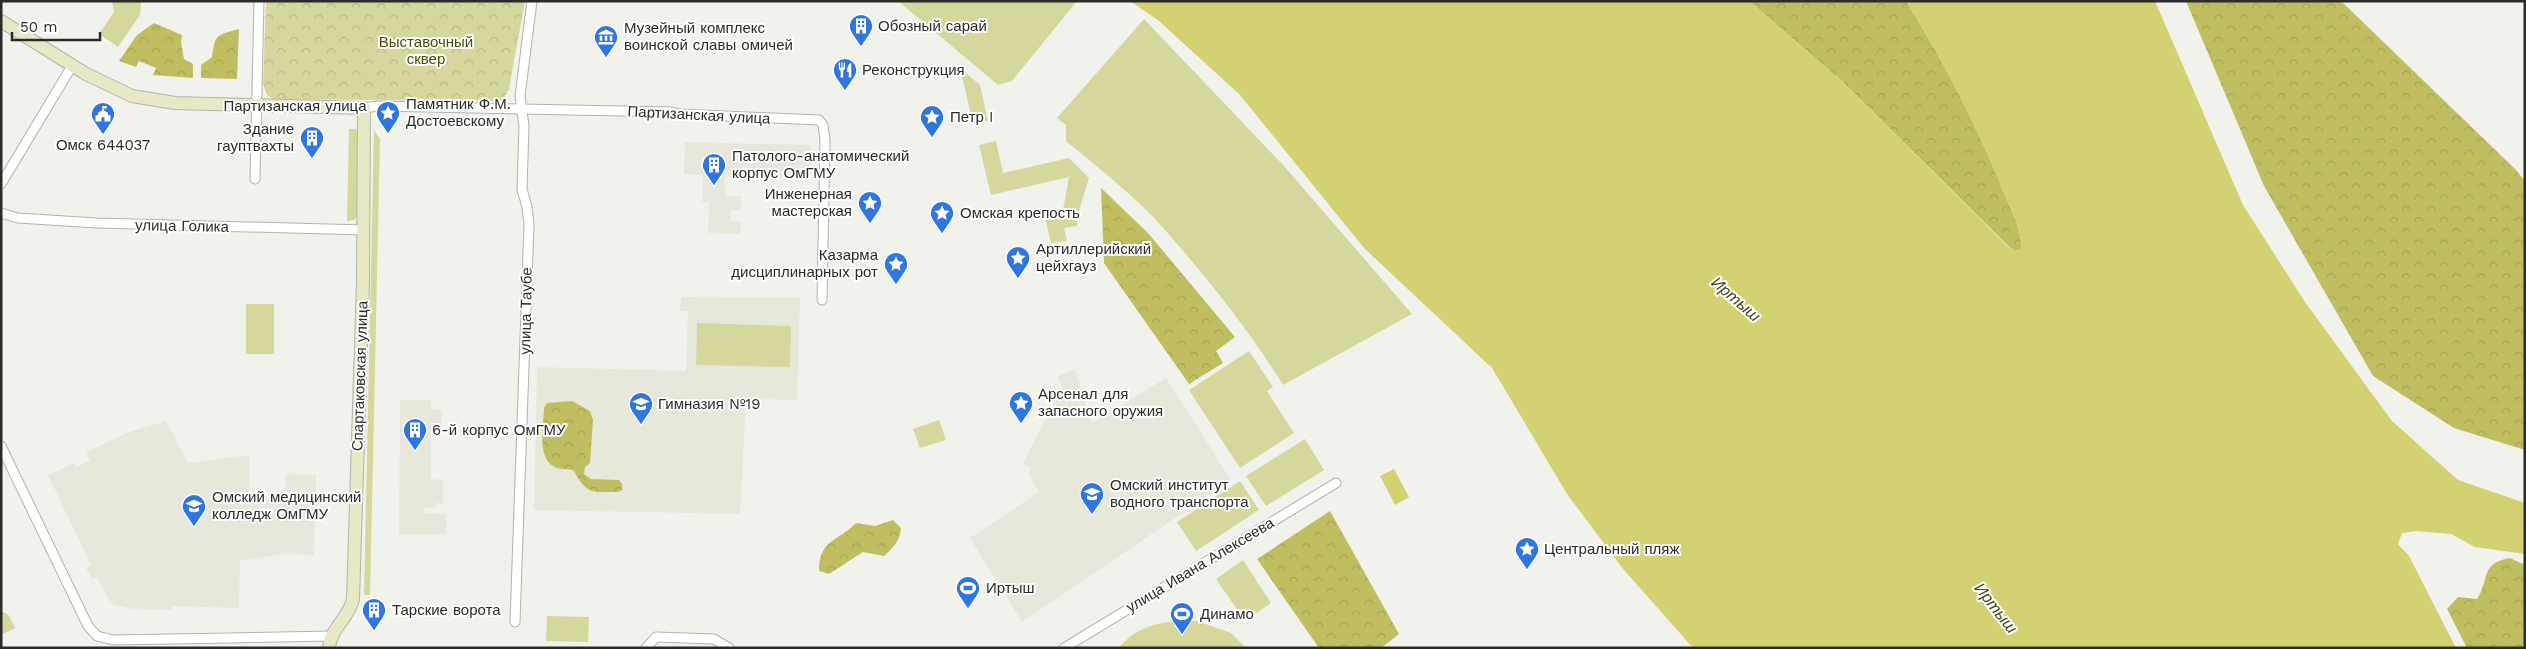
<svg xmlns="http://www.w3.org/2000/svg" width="2526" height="649" font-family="'Work Sans',sans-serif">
<defs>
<pattern id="forest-crowns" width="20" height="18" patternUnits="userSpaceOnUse" patternTransform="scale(1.25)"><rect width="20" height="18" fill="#bfbf61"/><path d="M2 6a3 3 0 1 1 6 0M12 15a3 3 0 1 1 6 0" fill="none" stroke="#a4a454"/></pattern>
<pattern id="park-crowns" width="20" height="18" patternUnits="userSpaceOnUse" patternTransform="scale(1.25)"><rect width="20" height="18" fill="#d6d79d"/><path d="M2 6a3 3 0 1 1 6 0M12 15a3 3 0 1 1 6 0" fill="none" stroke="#b8b987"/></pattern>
</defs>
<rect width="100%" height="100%" fill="#f2f2ed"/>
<!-- built -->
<g fill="#e7e8db">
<path d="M685,142L811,145L810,177L725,175V196H741V210H731L730,221H741L740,234L708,233L709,202H702L703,175L684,174Z"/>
<path d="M681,297L800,298L797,400L746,399L740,514L534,510L537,367L686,371L688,311H680Z"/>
<path d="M1075,370L1092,423L1166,378L1231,480L1022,622L970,538L1039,492L1028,474L1031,469L1023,463L1062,388L1058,376Z"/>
<path d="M400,400H431V410H442V423H431V479L443,480V503H436V508L424,507L423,514H446V534H399Z"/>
<path d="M166,421L188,463L250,455L249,499L285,500L286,474L316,475L314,555L284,554L240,561L239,608L172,606V610L132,609L114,605L109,600L97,577L92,579L86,568L91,565L48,475L74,463L76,467L90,461L86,452L129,432Z"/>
</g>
<!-- grass -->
<g fill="#d6d79d">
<path d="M112,1H141L140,15L118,47L99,34L114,12Z"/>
<path d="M898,1H1077L1012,81L998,85Z"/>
<path d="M1144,19L1284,166L1412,314L1283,385C1249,330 1208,279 1165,230C1136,197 1100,169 1066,141V125L1057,118Z"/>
<path d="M960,68L980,85L988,121L973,123Z"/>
<path d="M349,129H356L358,134L359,211L354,220L347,221Z"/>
<path d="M374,130L380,139L370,595H364Z"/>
<path d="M996,141L1003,173L1069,158L1089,178L1077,217V226L1064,228L1067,241L1051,243L1045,218L1049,217V213L1063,210L1069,177L991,195L979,145Z"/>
<rect x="246" y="304" width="28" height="50"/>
<path d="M697,323L791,326L790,367L696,365Z"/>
<path d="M1249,351L1273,387L1267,391L1294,433L1240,468L1189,390Z"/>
<path d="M939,420L946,440L920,448L913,429Z"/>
<path d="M1305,439L1324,470L1266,506L1246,476Z"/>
<path d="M1240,481L1259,510L1196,551L1177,522Z"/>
<path d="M1243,560L1271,603L1245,621L1216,579Z"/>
<path d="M547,616L589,617L588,642L546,641Z"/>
<path d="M1197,621L1231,633L1246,648H1118C1142,622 1165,621 1197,621Z"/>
</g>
<!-- forest -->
<g fill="url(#forest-crowns)">
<path d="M1749,1H1906C1945,63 1978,128 2005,195C2012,212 2023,232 2021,250L2015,251L2008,246L1843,82Z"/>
<path d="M2186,1H2341L2515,169L2525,181V450L2454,428L2373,376L2264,186Z"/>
<path d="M154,23L182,35L181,42L184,59L193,64V78L153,75L156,68L139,61L136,67L119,61L137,35Z"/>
<path d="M239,29L237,79L201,78V65L212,57C215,34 217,35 239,29Z"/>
<path d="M1101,188L1148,233L1235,337L1216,351L1223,363L1189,384L1104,263Z"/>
<path d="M572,401L590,411L593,420L590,463L585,467L584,474L591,479L619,480L622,484V490L618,492C592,492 587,495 574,471C568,468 561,470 555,467C536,459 544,424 544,408L547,403Z"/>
<path d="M1330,511L1399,634L1381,648H1319L1257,559Z"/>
<path d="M893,520L901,528C900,541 893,548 884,556L863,552L829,574L819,571C819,539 838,542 856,523L875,526Z"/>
<path d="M2510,558L2525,565V648H2467L2447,609L2458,597L2477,599C2490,579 2480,563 2510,558Z"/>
</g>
<!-- park -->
<g fill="url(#park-crowns)">
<path d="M266,1H525L509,89L502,101L273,99L267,95L263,85Z"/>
<path d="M1,612L8,614L15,628L1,635Z"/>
</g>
<!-- water -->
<g fill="#d2d273">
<path d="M1130,1H1749L1843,82L2007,246L2015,251L2021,250C2023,231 2012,212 2005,195C1978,128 1945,63 1906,1H2155L2243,205L2305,302L2392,421L2458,480L2525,503V554L2475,547L2451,534L2416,531L2402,533L2398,544L2409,556L2456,648H1693L1624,570L1567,494L1492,368L1364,248L1240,95L1159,21Z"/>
<path d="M1394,469L1409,497L1395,505L1380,476Z"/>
</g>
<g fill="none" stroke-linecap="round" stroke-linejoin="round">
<!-- street casing -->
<g stroke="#b3b3ae" stroke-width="11">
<g id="street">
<path d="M364,108L378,106L672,112L679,114L819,120L823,125L825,140L822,300"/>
<path d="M255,179L259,1"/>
<path d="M1,184L72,66"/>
<path d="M1,213L18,218L97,223L364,230"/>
<path d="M1,446L88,626L97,636L113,640L331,636"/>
<path d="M515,622L529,224L527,207L522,189L524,126L520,96L532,1"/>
<path d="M646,648L656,637L714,639L729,648"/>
<path d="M1064,648L1336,483"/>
</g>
</g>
<!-- secondary casing -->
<g stroke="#b3b3ae" stroke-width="14">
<path id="secondary" d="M1,21L86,74L132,96L175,103L364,108L363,280L353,599C349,618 330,629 329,648"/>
</g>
<!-- street -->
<use href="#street" stroke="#fff" stroke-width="9"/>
<!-- secondary -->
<use href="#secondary" stroke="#e8e8c4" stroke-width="12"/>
</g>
<!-- icons -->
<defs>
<g id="building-pin" transform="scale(1.25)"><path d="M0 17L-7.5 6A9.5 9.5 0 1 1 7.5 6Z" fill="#2f76e3" stroke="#fff"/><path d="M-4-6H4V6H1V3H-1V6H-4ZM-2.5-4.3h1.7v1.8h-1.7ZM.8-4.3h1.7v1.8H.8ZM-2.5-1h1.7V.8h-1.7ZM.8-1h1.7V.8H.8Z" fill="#fff"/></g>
<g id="museum-pin" transform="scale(1.25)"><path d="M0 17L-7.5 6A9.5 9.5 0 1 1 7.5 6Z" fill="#2f76e3" stroke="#fff"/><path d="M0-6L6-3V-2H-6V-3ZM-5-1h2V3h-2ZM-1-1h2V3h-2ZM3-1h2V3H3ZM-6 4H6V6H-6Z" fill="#fff"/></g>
<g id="restaurant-pin" transform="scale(1.25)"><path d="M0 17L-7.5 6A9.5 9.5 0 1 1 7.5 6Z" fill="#2f76e3" stroke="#fff"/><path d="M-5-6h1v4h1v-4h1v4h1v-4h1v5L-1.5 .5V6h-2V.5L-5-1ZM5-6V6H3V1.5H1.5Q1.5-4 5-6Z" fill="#fff"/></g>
<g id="sight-pin" transform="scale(1.25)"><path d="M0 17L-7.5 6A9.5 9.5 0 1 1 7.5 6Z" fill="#2f76e3" stroke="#fff"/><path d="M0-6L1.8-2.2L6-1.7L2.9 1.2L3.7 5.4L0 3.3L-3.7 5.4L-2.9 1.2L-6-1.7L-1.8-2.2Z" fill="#fff"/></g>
<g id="civic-pin" transform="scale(1.25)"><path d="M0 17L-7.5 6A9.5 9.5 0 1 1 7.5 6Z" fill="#2f76e3" stroke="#fff"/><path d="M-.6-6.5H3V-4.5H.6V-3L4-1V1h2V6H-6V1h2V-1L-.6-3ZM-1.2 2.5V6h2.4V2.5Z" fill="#fff"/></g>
<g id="school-pin" transform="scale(1.25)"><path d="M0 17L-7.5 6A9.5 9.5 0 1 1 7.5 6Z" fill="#2f76e3" stroke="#fff"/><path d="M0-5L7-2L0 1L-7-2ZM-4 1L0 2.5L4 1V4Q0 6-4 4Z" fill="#fff"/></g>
<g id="university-pin" transform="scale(1.25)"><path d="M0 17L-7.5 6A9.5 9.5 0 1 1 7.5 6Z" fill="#2f76e3" stroke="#fff"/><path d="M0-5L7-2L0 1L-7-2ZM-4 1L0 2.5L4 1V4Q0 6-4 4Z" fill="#fff"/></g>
<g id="stadium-pin" transform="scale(1.25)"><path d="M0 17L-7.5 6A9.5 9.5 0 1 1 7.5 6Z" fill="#2f76e3" stroke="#fff"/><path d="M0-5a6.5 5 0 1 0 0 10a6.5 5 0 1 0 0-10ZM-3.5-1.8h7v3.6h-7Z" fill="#fff"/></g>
</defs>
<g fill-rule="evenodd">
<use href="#building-pin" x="861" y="26"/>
<use href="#museum-pin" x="606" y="37"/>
<use href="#restaurant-pin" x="845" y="70"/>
<use href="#sight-pin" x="388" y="113"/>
<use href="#civic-pin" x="103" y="114"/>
<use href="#sight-pin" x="932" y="117"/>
<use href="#building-pin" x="312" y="138"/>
<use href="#building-pin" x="714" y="165"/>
<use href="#sight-pin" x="870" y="203"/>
<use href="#sight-pin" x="942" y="213"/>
<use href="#sight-pin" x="1018" y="258"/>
<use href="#sight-pin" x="896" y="264"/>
<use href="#sight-pin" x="1021" y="403"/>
<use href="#school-pin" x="641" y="404"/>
<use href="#building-pin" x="415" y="430"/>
<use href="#university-pin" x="1092" y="494"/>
<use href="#university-pin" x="194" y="506"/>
<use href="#sight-pin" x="1527" y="549"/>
<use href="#stadium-pin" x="968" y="588"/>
<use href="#building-pin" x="374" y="610"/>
<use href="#stadium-pin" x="1182" y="614"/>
</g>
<g text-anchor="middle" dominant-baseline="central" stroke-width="4" stroke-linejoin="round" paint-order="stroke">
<!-- poi labels -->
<g font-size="15" fill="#2b2b29" stroke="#fff" text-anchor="start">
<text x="878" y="26">Обозный сарай</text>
<text x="624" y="28">Музейный комплекс<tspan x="624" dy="17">воинской славы омичей</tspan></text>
<text x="862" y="70">Реконструкция</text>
<text x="406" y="104">Памятник Ф.М.<tspan x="406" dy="17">Достоевскому</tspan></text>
<text x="950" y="117">Петр I</text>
<text x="294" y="129" text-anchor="end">Здание<tspan x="294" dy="17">гауптвахты</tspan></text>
<text x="103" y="145" text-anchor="middle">Омск 644037</text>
<text x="732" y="156">Патолого-анатомический<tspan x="732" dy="17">корпус ОмГМУ</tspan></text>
<text x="852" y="194" text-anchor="end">Инженерная<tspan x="852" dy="17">мастерская</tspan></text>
<text x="960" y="213">Омская крепость</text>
<text x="1036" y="249">Артиллерийский<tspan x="1036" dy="17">цейхгауз</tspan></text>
<text x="878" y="255" text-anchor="end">Казарма<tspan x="878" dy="17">дисциплинарных рот</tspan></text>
<text x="1038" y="394">Арсенал для<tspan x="1038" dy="17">запасного оружия</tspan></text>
<text x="658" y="404">Гимназия №19</text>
<text x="432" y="430">6-й корпус ОмГМУ</text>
<text x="1110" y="485">Омский институт<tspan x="1110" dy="17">водного транспорта</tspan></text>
<text x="212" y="497">Омский медицинский<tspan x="212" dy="17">колледж ОмГМУ</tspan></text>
<text x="1544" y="549">Центральный пляж</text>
<text x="986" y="588">Иртыш</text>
<text x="392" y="610">Тарские ворота</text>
<text x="1200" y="614">Динамо</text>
</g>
<!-- park labels -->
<g font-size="15" fill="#4d4d00" stroke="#fff">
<text x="426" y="42">Выставочный<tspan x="426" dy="17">сквер</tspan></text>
</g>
<!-- street labels -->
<g font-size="15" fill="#2b2b29" stroke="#fff">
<text x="295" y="106">Партизанская улица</text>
<text transform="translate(699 115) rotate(3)">Партизанская улица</text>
<text transform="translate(182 226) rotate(1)">улица Голика</text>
<text transform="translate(526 311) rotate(-89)">улица Таубе</text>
<text transform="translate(360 376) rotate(-88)">Спартаковская улица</text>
<text transform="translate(1200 565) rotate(-31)">улица Ивана Алексеева</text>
</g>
<!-- water labels -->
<g font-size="16" font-style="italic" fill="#43431b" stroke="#fff">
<text transform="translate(1736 299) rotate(41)">Иртыш</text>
<text transform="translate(1996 608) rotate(52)">Иртыш</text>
</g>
</g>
<!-- border -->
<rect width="2526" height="649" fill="none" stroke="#2b2b29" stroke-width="5"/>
<!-- scale -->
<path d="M12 32v8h88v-8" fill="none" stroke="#2b2b29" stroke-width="2.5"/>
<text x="20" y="32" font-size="15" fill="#2b2b29" stroke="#ffffff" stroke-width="4" paint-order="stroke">50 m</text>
</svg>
